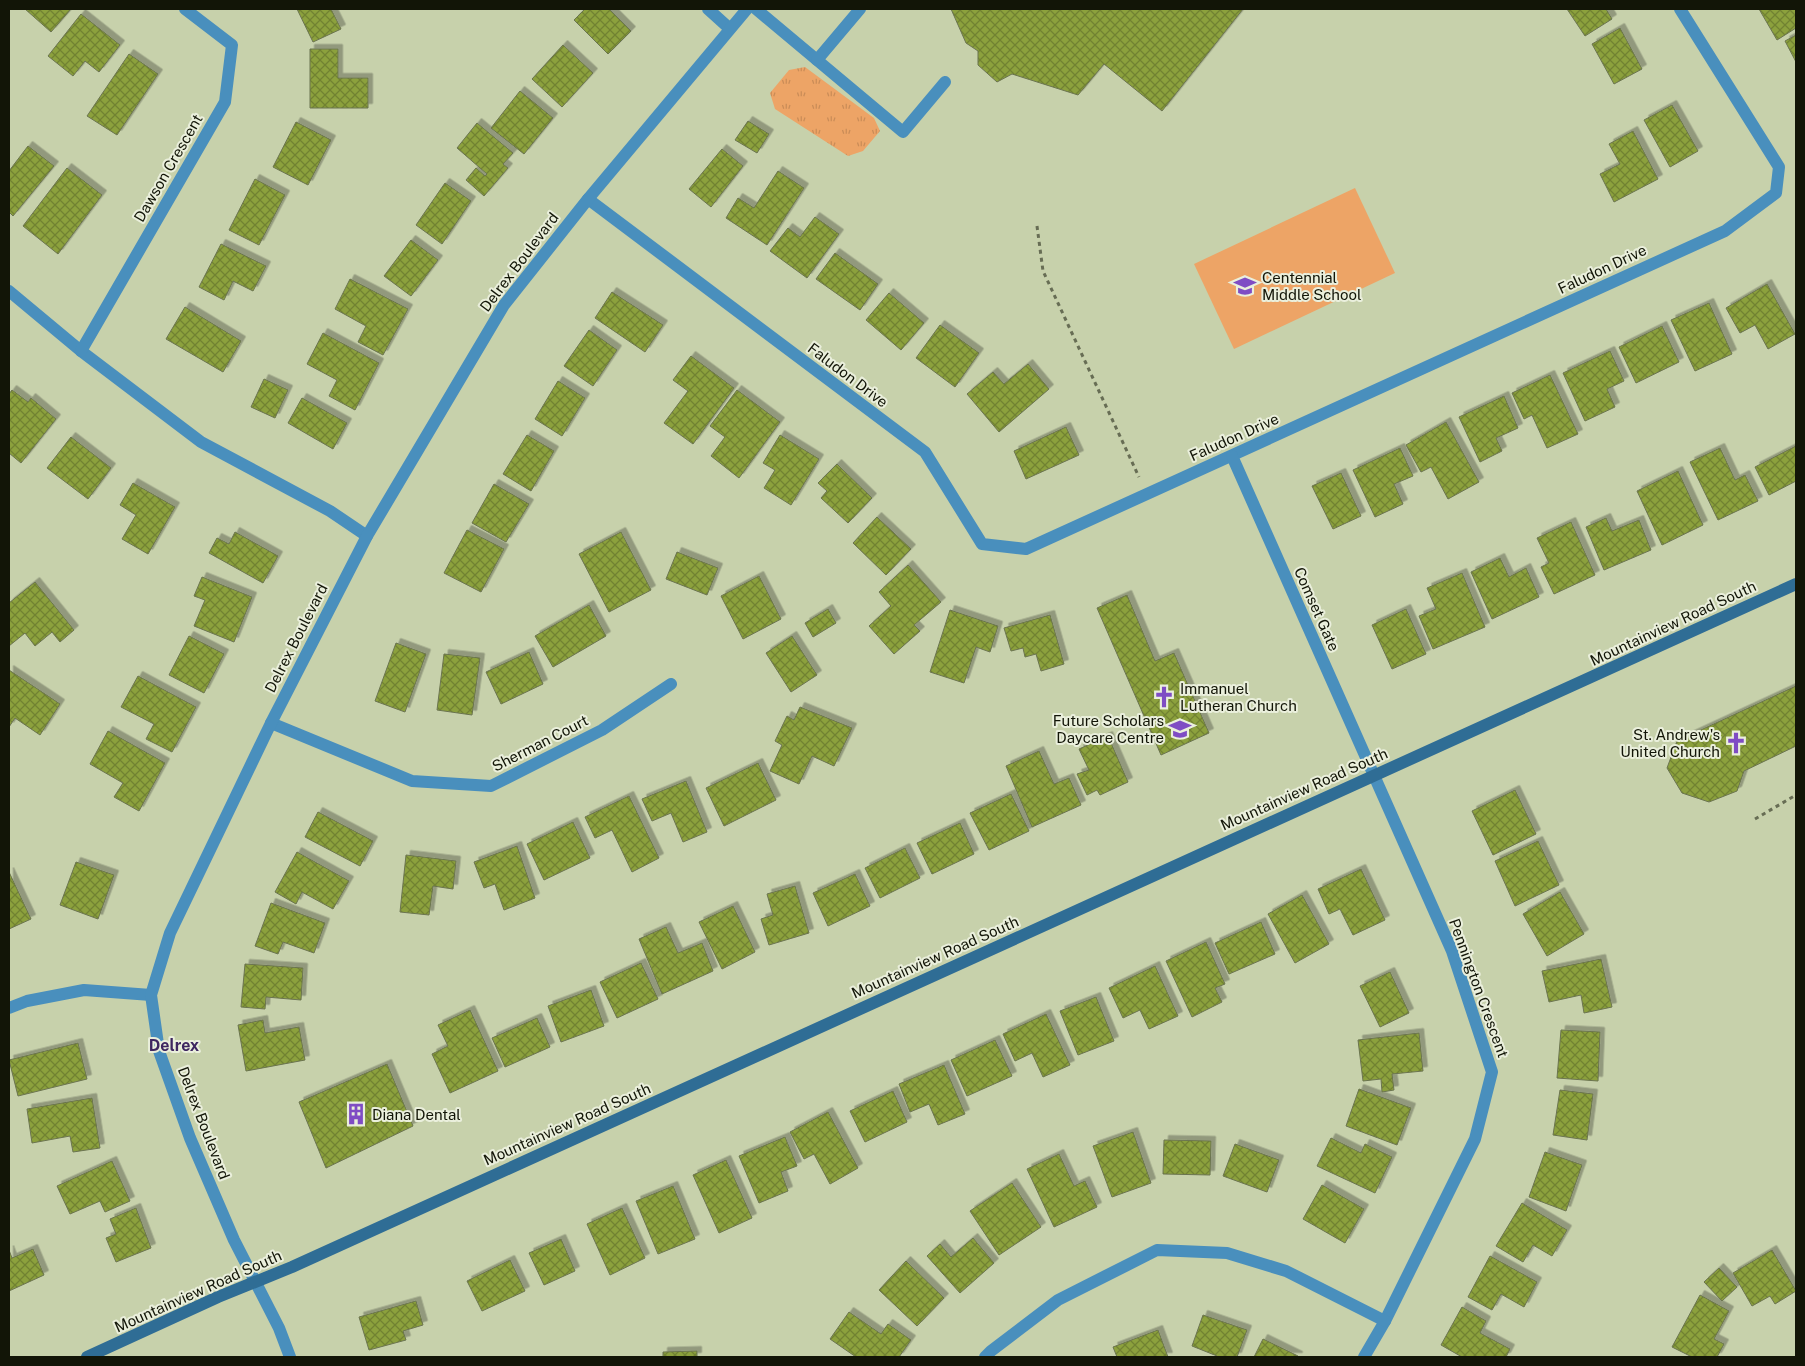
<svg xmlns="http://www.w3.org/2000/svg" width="1805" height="1366" font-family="'Public Sans',sans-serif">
<defs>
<pattern id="grass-tufts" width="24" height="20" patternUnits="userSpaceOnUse" patternTransform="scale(1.25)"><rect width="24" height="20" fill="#eda466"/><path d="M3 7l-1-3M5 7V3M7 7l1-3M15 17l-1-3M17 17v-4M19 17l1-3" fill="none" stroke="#ca8c57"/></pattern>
<pattern id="building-cross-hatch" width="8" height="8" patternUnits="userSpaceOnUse" patternTransform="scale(1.25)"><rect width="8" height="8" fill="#8ca13c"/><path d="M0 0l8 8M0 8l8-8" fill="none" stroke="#718230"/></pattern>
<filter id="shadow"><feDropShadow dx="4.5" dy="-4.5" stdDeviation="0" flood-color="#0004"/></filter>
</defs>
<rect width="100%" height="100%" fill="#c7d1ab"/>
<!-- grass -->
<path fill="url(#grass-tufts)" d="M805,67L874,118L880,131L863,151L848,156L775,109L770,93L789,70Z"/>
<!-- pitch -->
<path fill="#eda466" d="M1355,188L1395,273L1234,349L1194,264Z"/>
<!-- building -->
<g fill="url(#building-cross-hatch)" stroke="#6b7450" filter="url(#shadow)">
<path d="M25,9H71L51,32Z"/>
<path d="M297,9H331L341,29L313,42Z"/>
<path d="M585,9H609L631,31L608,54L574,20Z"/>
<path d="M951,9H1243L1162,111L1104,64L1078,95L1012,74L997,82L978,65V51L966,43Z"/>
<path d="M1567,9H1606L1612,19L1585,36Z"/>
<path d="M1759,9H1796V28L1777,40Z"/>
<path d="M81,14L120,45L99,72L85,61L73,76L48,56Z"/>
<path d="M1620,28L1642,69L1614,84L1592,44Z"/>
<path d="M1796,35V62L1785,41Z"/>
<path d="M563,45L593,73L562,107L532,79Z"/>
<path d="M310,49H338V78H368V108H310Z"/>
<path d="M129,54L158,74L117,135L87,116Z"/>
<path d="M520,91L553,118L524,154L491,128Z"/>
<path d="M1672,105L1698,151L1670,167L1644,120Z"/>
<path d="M748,121L769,134L757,153L735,140Z"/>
<path d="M296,122L331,140L308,185L273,167Z"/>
<path d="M477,123L513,153L503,164L508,168L484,196L466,180L476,168L485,176L487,174L457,148Z"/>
<path d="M1633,131L1658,179L1614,202L1600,174L1620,164L1609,144Z"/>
<path d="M28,146L54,166L13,216L9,212V171Z"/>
<path d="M722,149L743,166L711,207L689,189Z"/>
<path d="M67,168L102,195L58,254L23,226Z"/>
<path d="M778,171L804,188L767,245L726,218L738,198L754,208Z"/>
<path d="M255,179L285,195L259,245L229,230Z"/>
<path d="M445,183L471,201L442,244L416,225Z"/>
<path d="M815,217L839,234L807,278L770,251L788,228L800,237Z"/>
<path d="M411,240L438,260L411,296L384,276Z"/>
<path d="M221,244L266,266L253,291L233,281L224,300L199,287Z"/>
<path d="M835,253L878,284L860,310L816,279Z"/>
<path d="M350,279L408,309L383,355L358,342L366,326L335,309Z"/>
<path d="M1767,284L1795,334L1768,349L1755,325L1740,333L1726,308Z"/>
<path d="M612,292L663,325L645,352L595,318Z"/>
<path d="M889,293L924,323L901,350L866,320Z"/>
<path d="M1709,303L1732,354L1695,371L1671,320Z"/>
<path d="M185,307L241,341L223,372L166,339Z"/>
<path d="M940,325L979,353L955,387L916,358Z"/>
<path d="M1662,326L1679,362L1636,383L1619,347Z"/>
<path d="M589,330L617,350L593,386L564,366Z"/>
<path d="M323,333L379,363L355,410L329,396L337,380L307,364Z"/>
<path d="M1610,351L1624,381L1607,389L1615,407L1585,421L1563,373Z"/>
<path d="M691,356L734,388L693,444L664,423L688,391L673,380Z"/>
<path d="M1028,364L1049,389L999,432L967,394L993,372L1004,384Z"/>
<path d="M1550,375L1578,434L1547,448L1532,415L1524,419L1512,393Z"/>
<path d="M264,379L288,390L275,418L251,407Z"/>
<path d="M558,381L585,398L562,436L535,419Z"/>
<path d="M12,390L28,402L31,398L56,419L21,463L9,453V394Z"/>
<path d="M737,390L780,422L739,478L711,456L725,437L710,426Z"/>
<path d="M1504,396L1518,428L1496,438L1502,451L1480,462L1459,417Z"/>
<path d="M302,398L347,423L333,449L288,423Z"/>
<path d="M1446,422L1479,482L1448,499L1431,467L1421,472L1406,445Z"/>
<path d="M1066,427L1079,455L1026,479L1014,451Z"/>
<path d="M527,435L554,451L531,491L503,474Z"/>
<path d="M780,435L819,459L791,505L764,488L775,470L763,463Z"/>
<path d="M71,437L111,468L88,499L47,468Z"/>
<path d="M1796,446V481L1769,495L1755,467Z"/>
<path d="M1400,448L1413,476L1394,484L1403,504L1375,517L1353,470Z"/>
<path d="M1720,448L1735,480L1745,475L1758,501L1718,520L1690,462Z"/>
<path d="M837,464L872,498L848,523L821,498L827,491L818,483Z"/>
<path d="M1678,471L1703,525L1662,545L1637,491Z"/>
<path d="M1341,473L1361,516L1333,529L1312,486Z"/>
<path d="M133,483L175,507L148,554L122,539L136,515L120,505Z"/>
<path d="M494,484L529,504L506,542L472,523Z"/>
<path d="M877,517L911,549L886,575L853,543Z"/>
<path d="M1606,518L1612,531L1639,520L1651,550L1604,570L1586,527Z"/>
<path d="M1571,522L1595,575L1554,594L1541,567L1549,563L1537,538Z"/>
<path d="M467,530L504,549L481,592L444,573Z"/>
<path d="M235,532L278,556L263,583L209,553L217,538L229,544Z"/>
<path d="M621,532L651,590L609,612L579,554Z"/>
<path d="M677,552L718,568L707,595L666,579Z"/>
<path d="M1500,558L1509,577L1526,568L1539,597L1492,619L1471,572Z"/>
<path d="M908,565L941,602L914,625L920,631L894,654L869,626L891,606L879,592Z"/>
<path d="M1462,573L1485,627L1433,649L1419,616L1436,609L1427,588Z"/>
<path d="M759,576L781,619L743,639L721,596Z"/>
<path d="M202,577L252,597L234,642L194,626L205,600L194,596Z"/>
<path d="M35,582L74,630L60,642L52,632L35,646L25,633L9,646V603Z"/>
<path d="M1127,595L1155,661L1174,653L1209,733L1161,755L1097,608Z"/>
<path d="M589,605L606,636L553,667L535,636Z"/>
<path d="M828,609L836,623L813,637L805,623Z"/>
<path d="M1406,609L1426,654L1392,669L1372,625Z"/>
<path d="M950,610L998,626L990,652L976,647L964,683L930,672Z"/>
<path d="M1050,615L1064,664L1041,671L1036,654L1025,657L1023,648L1011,651L1004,628Z"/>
<path d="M189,636L224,654L204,693L169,675Z"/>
<path d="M792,636L817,675L791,692L766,653Z"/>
<path d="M396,643L426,654L405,712L375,701Z"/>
<path d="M529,652L543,684L501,704L486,672Z"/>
<path d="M444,654L480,658L472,715L437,710Z"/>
<path d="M9,670L60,704L40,735L15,718L9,727Z"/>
<path d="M138,676L196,707L172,752L146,739L154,724L121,707Z"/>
<path d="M1796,686V746L1744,771L1737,791L1709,802L1682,793L1667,768L1677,741Z"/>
<path d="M800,707L852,728L834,766L812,756L799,784L770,771L782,745L775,741L787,716L794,720Z"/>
<path d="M108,731L165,763L139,811L114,797L123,783L90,764Z"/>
<path d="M1108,736L1128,782L1100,795L1097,790L1087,795L1077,774L1089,770L1079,749Z"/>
<path d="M1039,751L1054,784L1069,778L1081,805L1032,827L1006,766Z"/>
<path d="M758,763L776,800L724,826L706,788Z"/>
<path d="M686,781L707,832L683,842L671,813L652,821L642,799Z"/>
<path d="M1515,790L1536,834L1493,855L1472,811Z"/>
<path d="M1011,794L1029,831L989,850L970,813Z"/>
<path d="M629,796L659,858L632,872L612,830L595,838L585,817Z"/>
<path d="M318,812L373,841L360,866L305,837Z"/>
<path d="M573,822L590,858L544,880L527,844Z"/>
<path d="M960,823L974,854L932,874L917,843Z"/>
<path d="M1538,841L1559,885L1515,906L1495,861Z"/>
<path d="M517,846L535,898L504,910L495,884L484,888L474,862Z"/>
<path d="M905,848L920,878L880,898L865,868Z"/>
<path d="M297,852L349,881L333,909L302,892L296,904L275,892Z"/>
<path d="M406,855L456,861L453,889L433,886L429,915L400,912Z"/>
<path d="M76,862L114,875L98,919L60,905Z"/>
<path d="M1361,869L1385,920L1353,935L1340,909L1329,914L1318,889Z"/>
<path d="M9,872L31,919L9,929Z"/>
<path d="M855,874L870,906L828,926L813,893Z"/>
<path d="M795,886L809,933L769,945L761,919L773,915L767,894Z"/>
<path d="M1560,892L1584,934L1547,956L1523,914Z"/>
<path d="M1302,895L1329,944L1295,963L1268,914Z"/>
<path d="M271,903L325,923L314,953L283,942L278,954L255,946Z"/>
<path d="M733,906L755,952L722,969L699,922Z"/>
<path d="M1261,922L1275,954L1229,974L1215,943Z"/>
<path d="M666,927L678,953L702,943L713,971L662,994L639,939Z"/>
<path d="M1206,942L1225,984L1215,988L1222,1002L1192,1017L1166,961Z"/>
<path d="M1601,959L1612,1007L1584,1013L1581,995L1549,1002L1542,971Z"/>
<path d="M641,963L658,999L617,1018L600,982Z"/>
<path d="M245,964L303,968L301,1000L266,997L265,1009L241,1007Z"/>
<path d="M1155,966L1178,1016L1149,1029L1140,1010L1123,1018L1109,988Z"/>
<path d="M1390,972L1409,1013L1380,1027L1360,986Z"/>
<path d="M591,990L604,1026L561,1042L548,1006Z"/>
<path d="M1096,997L1114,1041L1078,1055L1060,1011Z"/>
<path d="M470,1010L498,1071L450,1093L432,1054L448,1046L438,1025Z"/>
<path d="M1046,1014L1070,1065L1043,1077L1032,1053L1015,1061L1003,1034Z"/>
<path d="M537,1018L550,1047L505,1067L492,1038Z"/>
<path d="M263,1020L265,1033L299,1027L305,1060L246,1071L238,1025Z"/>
<path d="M1561,1030L1600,1032L1598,1081L1557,1078Z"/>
<path d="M1419,1033L1423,1071L1392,1074L1394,1090L1382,1092L1381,1079L1363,1081L1358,1040Z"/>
<path d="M995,1040L1012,1076L967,1096L951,1060Z"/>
<path d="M78,1043L87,1079L18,1096L9,1060Z"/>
<path d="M387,1064L413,1126L326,1168L299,1102Z"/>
<path d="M944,1065L965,1114L938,1125L929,1104L910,1112L899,1084Z"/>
<path d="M1359,1089L1411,1108L1397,1145L1346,1126Z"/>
<path d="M1560,1090L1593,1094L1587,1140L1553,1135Z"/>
<path d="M893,1091L907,1122L865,1142L850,1111Z"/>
<path d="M92,1098L100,1148L73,1152L70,1136L32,1143L27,1109Z"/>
<path d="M828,1112L858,1168L830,1184L814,1154L804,1159L790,1132Z"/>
<path d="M1133,1132L1151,1183L1112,1197L1093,1146Z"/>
<path d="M785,1137L797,1166L781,1172L788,1191L759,1203L739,1156Z"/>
<path d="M1331,1138L1361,1153L1365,1144L1392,1157L1375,1193L1317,1166Z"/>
<path d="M1164,1140L1211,1141L1210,1175L1163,1174Z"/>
<path d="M1235,1144L1279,1160L1267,1192L1223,1176Z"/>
<path d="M1545,1152L1582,1165L1566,1211L1529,1197Z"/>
<path d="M1059,1154L1074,1186L1085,1181L1097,1207L1054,1227L1027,1169Z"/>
<path d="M726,1160L752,1218L719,1233L693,1175Z"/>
<path d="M112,1161L130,1201L105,1212L100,1201L70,1214L57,1186Z"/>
<path d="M1012,1183L1041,1227L999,1255L970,1211Z"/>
<path d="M1322,1185L1364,1209L1345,1243L1303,1219Z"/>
<path d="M673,1186L695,1239L658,1254L636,1201Z"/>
<path d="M1522,1203L1567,1230L1552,1256L1533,1245L1523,1262L1496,1246Z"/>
<path d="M136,1208L151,1248L116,1262L106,1238L116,1234L110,1219Z"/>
<path d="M622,1208L645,1258L610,1275L587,1224Z"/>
<path d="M973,1238L994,1263L960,1293L927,1256L940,1244L951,1257Z"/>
<path d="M561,1239L575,1271L544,1285L529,1253Z"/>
<path d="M33,1249L44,1275L9,1291V1250L12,1258Z"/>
<path d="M1772,1250L1796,1291L1775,1304L1770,1296L1752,1306L1733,1273Z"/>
<path d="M1490,1256L1537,1282L1524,1307L1501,1294L1492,1310L1468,1297Z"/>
<path d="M510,1260L525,1291L482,1311L467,1281Z"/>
<path d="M906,1261L944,1298L917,1326L879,1290Z"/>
<path d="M1719,1268L1737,1287L1722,1301L1704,1282Z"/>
<path d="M1700,1295L1729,1311L1714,1339L1724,1344L1717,1357H1692L1672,1347Z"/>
<path d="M416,1301L423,1325L403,1331L406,1340L369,1350L359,1317Z"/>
<path d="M1462,1307L1486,1321L1480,1333L1510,1349L1506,1357H1462L1441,1345Z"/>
<path d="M849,1312L881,1334L888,1324L911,1340L899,1357H856L830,1339Z"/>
<path d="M1203,1315L1247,1330L1237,1357H1216L1217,1356L1192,1346Z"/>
<path d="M1158,1330L1168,1357H1117L1113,1347Z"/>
<path d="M1263,1339L1298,1356V1357H1254Z"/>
<path d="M697,1351V1357H663V1352Z"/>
</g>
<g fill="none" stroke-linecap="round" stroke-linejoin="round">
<!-- path -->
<g stroke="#676d54" stroke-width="3" stroke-dasharray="4 4" stroke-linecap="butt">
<path d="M1037,226L1043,271L1139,477"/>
<path d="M1755,819L1796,795"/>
</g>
<!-- service -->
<g stroke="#498fbd" stroke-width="12">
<path d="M756,9L903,132L945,82"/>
<path d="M817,60L860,9"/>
</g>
<!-- minor -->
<g stroke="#498fbd" stroke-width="12">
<path d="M708,9L729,28"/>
<path d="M588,199L925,452L982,544L1026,549L1725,231L1776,193L1779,167L1680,9"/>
<path d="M9,291L81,351L201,442L330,511L367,536"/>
<path d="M81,351L225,102L232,45L185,9"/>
<path d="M1232,456L1452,951L1492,1072L1475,1139L1385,1321L1364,1357"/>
<path d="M271,723L412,781L491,786L602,730L671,684"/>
<path d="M9,1008L27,1001L84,990L151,995"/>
<path d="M985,1357L991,1351L1058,1300L1157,1250L1227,1253L1286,1271L1385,1321"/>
</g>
<!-- tertiary -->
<path stroke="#498fbd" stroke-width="12" d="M290,1357L279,1328L234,1240L190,1138L159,1051L151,995L170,933L271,723L367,536L504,305L588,199L747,9"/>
<!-- secondary -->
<path stroke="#2f6d95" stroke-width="12" d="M87,1357L218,1297L292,1267L1796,584"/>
</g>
<!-- icons -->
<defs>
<g id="school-bare" transform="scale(1.725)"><path d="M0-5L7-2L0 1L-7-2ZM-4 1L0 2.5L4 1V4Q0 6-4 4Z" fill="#7f4cc4" stroke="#eaefdc" stroke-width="2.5" paint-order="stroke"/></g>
<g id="church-bare" transform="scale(1.725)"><path d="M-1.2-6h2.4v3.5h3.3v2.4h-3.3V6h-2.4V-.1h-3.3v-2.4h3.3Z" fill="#7f4cc4" stroke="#eaefdc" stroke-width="2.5" paint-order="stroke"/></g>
<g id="building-bare" transform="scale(1.725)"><path d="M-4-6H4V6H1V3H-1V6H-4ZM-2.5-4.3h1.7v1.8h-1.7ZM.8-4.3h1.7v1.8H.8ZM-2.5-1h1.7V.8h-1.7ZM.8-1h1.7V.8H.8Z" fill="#7f4cc4" stroke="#eaefdc" stroke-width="2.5" paint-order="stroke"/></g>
</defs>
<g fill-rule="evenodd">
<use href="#school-bare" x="1245" y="286"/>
<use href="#church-bare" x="1164" y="697"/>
<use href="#school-bare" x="1180" y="729"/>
<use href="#church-bare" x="1736" y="743"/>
<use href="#building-bare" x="356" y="1114"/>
</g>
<g text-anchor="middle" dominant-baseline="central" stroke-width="4" stroke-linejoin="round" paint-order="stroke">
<!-- street labels -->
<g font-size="15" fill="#121507" stroke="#eaefdc">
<text transform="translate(168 168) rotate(-60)">Dawson Crescent</text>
<text transform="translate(519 262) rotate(-53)">Delrex Boulevard</text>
<text transform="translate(1602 269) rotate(-25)">Faludon Drive</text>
<text transform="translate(848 375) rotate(37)">Faludon Drive</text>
<text transform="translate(1234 437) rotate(-24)">Faludon Drive</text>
<text transform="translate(1317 609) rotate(66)">Comset Gate</text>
<text transform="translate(1673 623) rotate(-25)">Mountainview Road South</text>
<text transform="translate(296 638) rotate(-63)">Delrex Boulevard</text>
<text transform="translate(540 743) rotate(-27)">Sherman Court</text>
<text transform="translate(1304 789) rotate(-24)">Mountainview Road South</text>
<text transform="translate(935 957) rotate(-24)">Mountainview Road South</text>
<text transform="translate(1479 988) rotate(70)">Pennington Crescent</text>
<text transform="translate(204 1123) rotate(69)">Delrex Boulevard</text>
<text transform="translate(567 1124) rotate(-24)">Mountainview Road South</text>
<text transform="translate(198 1291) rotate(-24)">Mountainview Road South</text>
</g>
<!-- poi labels -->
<g font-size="15" fill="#121507" stroke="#eaefdc" text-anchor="start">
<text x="1262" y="277">Centennial<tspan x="1262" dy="17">Middle School</tspan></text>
<text x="1180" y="688">Immanuel<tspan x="1180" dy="17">Lutheran Church</tspan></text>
<text x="1164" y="720" text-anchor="end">Future Scholars<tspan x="1164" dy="17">Daycare Centre</tspan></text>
<text x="1720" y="734" text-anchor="end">St. Andrew's<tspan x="1720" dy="17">United Church</tspan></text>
<text x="372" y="1114">Diana Dental</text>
</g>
<!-- neighbourhood labels -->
<g font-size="16" font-weight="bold" fill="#3e2660" stroke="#eaefdc">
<text x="174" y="1045">Delrex</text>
</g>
</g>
<!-- border -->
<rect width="1805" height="1366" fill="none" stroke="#121507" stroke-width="20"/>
</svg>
